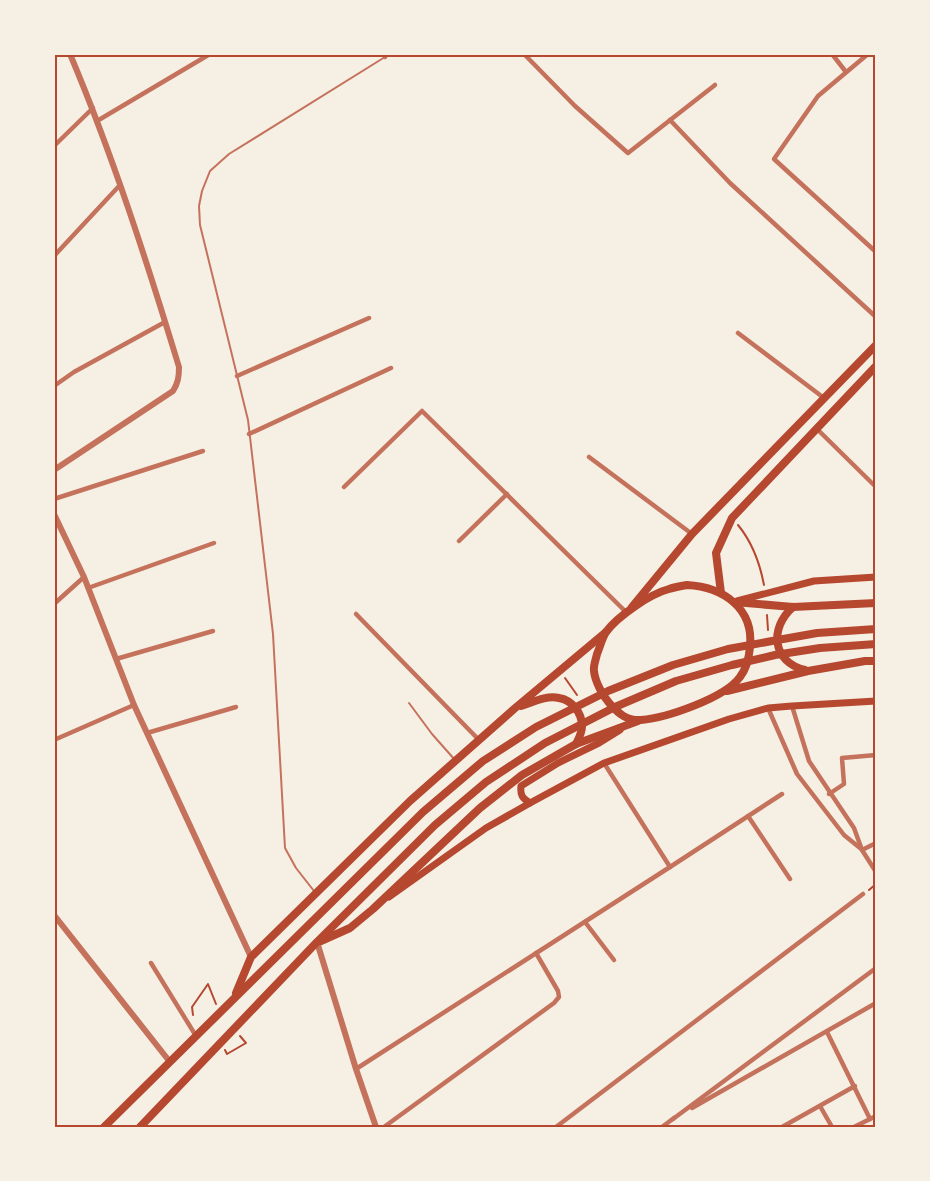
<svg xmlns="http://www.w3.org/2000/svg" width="930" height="1181" font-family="Cabin,sans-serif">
<rect width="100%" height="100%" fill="#f6efe4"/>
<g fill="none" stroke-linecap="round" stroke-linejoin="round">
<!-- path -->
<g stroke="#b5482f" stroke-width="2">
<path d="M738,525C752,542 760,564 764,585"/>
<path d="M767,615L768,630"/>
<path d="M565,678L577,695"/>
<path d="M869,890L876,884"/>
<path d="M193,1015L192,1007L208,984L216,1004"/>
<path d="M225,1050L227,1054L246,1043L240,1036"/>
</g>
<!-- service -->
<g stroke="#c5725c" stroke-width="2">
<path d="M409,703L432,734L455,760"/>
<path d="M314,891L296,868L285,848L273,634L248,420L200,225L199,206L202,191L210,171L229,154L385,57"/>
</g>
<!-- minor -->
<g stroke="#c5725c" stroke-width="4.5">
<path d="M524,54L575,106L628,153L715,85"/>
<path d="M832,54L846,72"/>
<path d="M868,54L818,96L774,159L876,252"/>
<path d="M385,57L386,54"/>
<path d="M670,120L730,183L876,317"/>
<path d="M97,121L210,54"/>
<path d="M54,146L93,108"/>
<path d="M54,256L120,185"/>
<path d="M738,333L824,398"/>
<path d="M237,376L369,318"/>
<path d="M54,386L74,372L165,322"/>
<path d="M817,429L876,487"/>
<path d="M249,434L391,368"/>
<path d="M589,457L692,534"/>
<path d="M344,487L422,411L626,612"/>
<path d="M54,499L203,451"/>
<path d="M459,541L507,494"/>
<path d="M88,588L214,543"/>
<path d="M54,604L84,577"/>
<path d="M356,614L479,740"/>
<path d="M116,659L213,631"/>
<path d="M792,706L809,761L854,828L862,850L876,872"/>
<path d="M768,708L797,774L844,835L860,848"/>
<path d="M147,733L236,707"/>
<path d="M54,740L134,705"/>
<path d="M604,763L670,867"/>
<path d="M829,794L844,784L842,758L876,755"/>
<path d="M748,816L790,879"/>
<path d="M862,850L876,843"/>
<path d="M585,922L614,960"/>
<path d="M151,963L196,1036"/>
<path d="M827,1032L870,1119"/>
<path d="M356,1069L670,867L782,794"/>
<path d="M820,1106L832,1127"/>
<path d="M692,1108L876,1003"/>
<path d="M673,1119L876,968"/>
<path d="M384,1127L554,1003L559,997L558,991L536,953"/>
<path d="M556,1127L863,894"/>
<path d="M662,1127L674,1118"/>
<path d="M782,1127L855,1086"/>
<path d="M854,1127L876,1116"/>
</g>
<!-- tertiary -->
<g stroke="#c5725c" stroke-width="6">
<path d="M54,470L173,391C178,383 179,377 179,367C147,262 113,156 70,54"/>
<path d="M54,514L84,577L134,705L251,957"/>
<path d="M54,915L170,1062"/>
<path d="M317,942L356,1069L376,1127"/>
</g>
<!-- secondary -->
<g stroke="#b5482f" stroke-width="7">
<path d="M737,601L814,581L876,577"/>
<path d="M530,803C522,798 520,795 521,786L558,763L599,743L620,730"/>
<path d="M389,897L486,828L530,803L604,763L729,719L768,708L792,706L876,701"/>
</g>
<!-- primary -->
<g stroke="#b5482f" stroke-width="8">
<path d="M721,593L716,553L732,518L876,366"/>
<path d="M632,607L692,534L876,345"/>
</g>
<!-- trunk -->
<g stroke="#b5482f" stroke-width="8">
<path d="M687,585C723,587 754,608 750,647C749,658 747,668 740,677C725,698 666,718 641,720C627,721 619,714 610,704C603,696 595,682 594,671C593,666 596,659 597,654C600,647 602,638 606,632C618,616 650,594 669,589C675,587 681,586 687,585Z"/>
<path d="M734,602L793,607L876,603"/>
<path d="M793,607C769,628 772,662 805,670"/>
<path d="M727,691L808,671L865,661H876"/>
<path d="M521,706C533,702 547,695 559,698C572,700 582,713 582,726C582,733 579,738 576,744"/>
<path d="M321,941L350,928L373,909L480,808L522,775L576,744L638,721"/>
<path d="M236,993L251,957L410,801L514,709L606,632"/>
<path d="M104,1127L423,812L483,761L536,727L608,691L673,665L728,649L772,641L817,633L876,629"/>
<path d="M140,1127L317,942L435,825L486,782L545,743L615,707L676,681L732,665L775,655L820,648L876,644"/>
</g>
</g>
<!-- border -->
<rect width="930" height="1181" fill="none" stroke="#f6efe4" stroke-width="111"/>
<rect x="56" y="56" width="818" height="1070" fill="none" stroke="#b5482f" stroke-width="2"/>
</svg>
